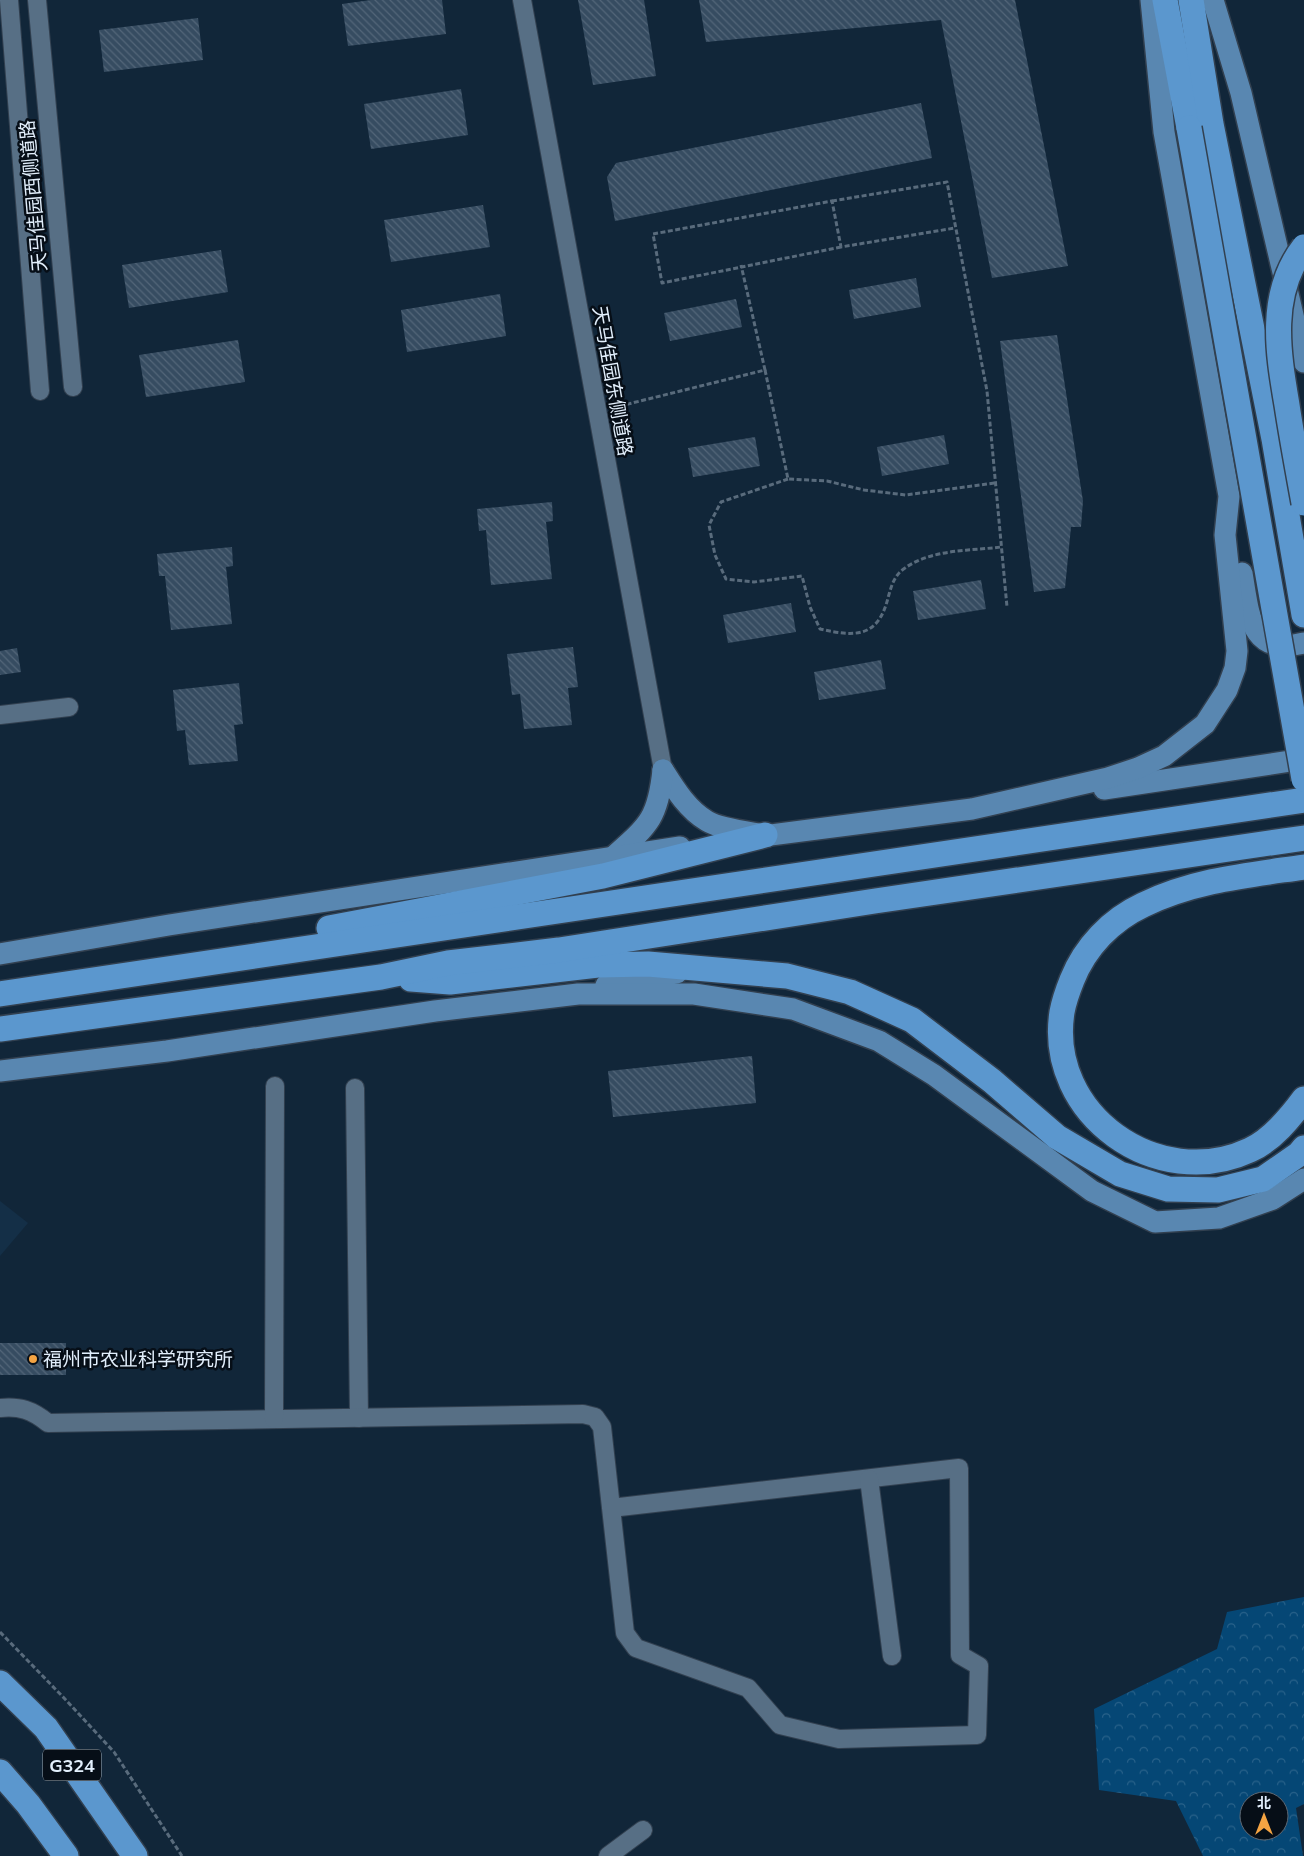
<svg xmlns="http://www.w3.org/2000/svg" width="1304" height="1856" font-family="Mulish,'Noto Sans SC',sans-serif">
<defs>
<pattern id="forest-crowns" width="20" height="18" patternUnits="userSpaceOnUse" patternTransform="scale(1.25)"><rect width="20" height="18" fill="#054775"/><path d="M2 6a3 3 0 1 1 6 0M12 15a3 3 0 1 1 6 0" fill="none" stroke="#29628a"/></pattern>
<pattern id="building-back-hatch" width="6" height="6" patternUnits="userSpaceOnUse" patternTransform="scale(1.25)"><rect width="6" height="6" fill="#364c61"/><path d="M-1 5l2 2M0 0l6 6M5-1l2 2" fill="none" stroke="#536679"/></pattern>
</defs>
<rect width="100%" height="100%" fill="#112639"/>
<!-- built -->
<path fill="#142f47" d="M0,1201L28,1223L0,1256Z"/>
<!-- forest -->
<path fill="url(#forest-crowns)" fill-rule="evenodd" d="M1304,1597V1804L1296,1808L1303,1856H1203L1176,1801L1099,1790L1094,1709L1217,1649L1227,1612ZM1249,1801H1279V1831H1249Z"/>
<!-- building -->
<g fill="url(#building-back-hatch)">
<path d="M371,0H442L446,34L348,46L342,4Z"/>
<path d="M578,0H644L656,76L593,85Z"/>
<path d="M699,0H1015L1068,266L992,278L941,20L706,42Z"/>
<path d="M198,18L203,60L104,72L99,30Z"/>
<path d="M461,89L468,135L371,149L364,104Z"/>
<path d="M921,103L932,158L615,221L607,177L616,163Z"/>
<path d="M483,205L490,247L391,262L384,220Z"/>
<path d="M221,250L228,292L129,308L122,265Z"/>
<path d="M916,278L921,307L854,319L849,290Z"/>
<path d="M500,294L506,336L407,352L401,310Z"/>
<path d="M736,299L742,327L670,341L664,313Z"/>
<path d="M1057,335L1083,501L1081,527H1071L1065,588L1034,592L1000,341Z"/>
<path d="M238,340L245,382L146,397L139,355Z"/>
<path d="M944,435L949,464L882,476L877,447Z"/>
<path d="M755,437L760,466L693,477L688,448Z"/>
<path d="M552,502L553,521L546,522L552,579L491,585L486,530L479,531L477,509Z"/>
<path d="M232,547L233,566L226,567L232,624L171,630L165,576H159L157,554Z"/>
<path d="M981,580L986,609L918,620L913,591Z"/>
<path d="M791,603L796,632L728,643L723,615Z"/>
<path d="M573,647L578,687L568,688L572,725L524,729L520,694L512,695L507,654Z"/>
<path d="M17,648L21,672L0,675V651Z"/>
<path d="M881,660L886,689L819,700L814,672Z"/>
<path d="M239,683L243,724L234,725L238,761L189,765L185,730L177,731L173,690Z"/>
<path d="M752,1056L756,1103L613,1117L608,1071Z"/>
<rect x="0" y="1343" width="66" height="32"/>
</g>
<g fill="none" stroke-linecap="round" stroke-linejoin="round">
<!-- minor casing -->
<g stroke="#324050" stroke-width="20">
<g id="minor">
<path d="M9,0L40,391"/>
<path d="M37,0L73,387"/>
<path d="M522,0L663,770"/>
<path d="M0,715L69,707"/>
<path d="M355,1088L359,1418"/>
<path d="M0,1408C20,1406 32,1410 48,1423L583,1414L595,1417L602,1427L625,1633L636,1648L748,1688L780,1725L839,1739L977,1735L979,1666L960,1655L959,1468L611,1508"/>
<path d="M274,1419L275,1086"/>
<path d="M869,1479L892,1656"/>
<path d="M608,1856L643,1830"/>
</g>
</g>
<!-- major casing -->
<g stroke="#324050" stroke-width="24">
<g id="major">
<path d="M1213,0L1241,93L1304,362"/>
<path d="M1242,573C1249,613 1249,657 1304,643"/>
<path d="M663,770C675,789 687,809 707,821C720,829 749,832 765,835"/>
<path d="M1104,789L1304,759"/>
<path d="M748,838L972,809L1108,778L1138,768L1164,756L1205,724L1227,690L1235,668L1237,651L1225,535L1229,496L1164,132L1151,0"/>
<path d="M614,856C649,825 658,818 663,770"/>
<path d="M0,954L169,925L680,847"/>
<path d="M606,985L677,973"/>
<path d="M0,1071L167,1051L435,1011L578,994H694L793,1009L879,1041L934,1075L1092,1191L1155,1222L1219,1218L1273,1199L1304,1179"/>
</g>
</g>
<!-- highway casing -->
<g stroke="#324050" stroke-width="28">
<g id="highway">
<path d="M1165,0L1189,128"/>
<path d="M1191,0L1211,124L1274,439L1304,615"/>
<path d="M1304,867C1249,875 1194,880 1143,905C1111,920 1085,947 1072,980C1068,990 1064,1001 1062,1012C1046,1115 1158,1193 1250,1150C1272,1140 1290,1118 1304,1099"/>
<path d="M329,928L603,876L765,835"/>
<path d="M411,979L450,982L598,965L648,964L787,976L850,992L912,1020L992,1081L1057,1137L1120,1174L1168,1189L1218,1190L1263,1179L1299,1154L1304,1148"/>
<path d="M0,994L1304,800"/>
<path d="M0,1029L381,977L448,963L559,950L875,901L1304,838"/>
<path d="M0,1683L46,1728L135,1856"/>
<path d="M0,1772L28,1804L66,1856"/>
</g>
</g>
<!-- path -->
<g stroke="#596b7c" stroke-width="3" stroke-dasharray="5 2.5" stroke-linecap="butt">
<path d="M832,201L947,182L987,391L1007,607"/>
<path d="M841,247L662,283L653,234L832,201L841,247L955,228"/>
<path d="M765,370L788,479L827,481L864,490L906,495L995,483"/>
<path d="M612,408L765,370L741,265"/>
<path d="M788,479L721,502L709,525L715,555L726,579L754,582L802,576L810,607L820,629C855,637 878,638 888,598C891,587 894,575 905,568C932,549 969,551 1001,547"/>
<path d="M0,1632L64,1698L114,1752L182,1856"/>
</g>
<!-- minor -->
<use href="#minor" stroke="#576f85" stroke-width="18"/>
<!-- major -->
<use href="#major" stroke="#5987b1" stroke-width="21"/>
<!-- highway -->
<use href="#highway" stroke="#5b97ce" stroke-width="25"/>
<!-- highway-bridge casing -->
<g stroke="#324050" stroke-width="28" stroke-linecap="butt">
<g id="highway-bridge">
<path d="M1189,128L1304,779"/>
<path d="M1304,247C1268,294 1278,352 1287,405C1292,438 1298,470 1304,503"/>
</g>
</g>
<!-- highway-bridge -->
<use href="#highway-bridge" stroke="#5b97ce" stroke-width="25"/>
</g>
<!-- markers -->
<circle fill="#f4a443" stroke="#060e17" stroke-width="2" cx="33" cy="1359" r="5"/>
<g text-anchor="middle" dominant-baseline="central" stroke-width="5" stroke-linejoin="round" paint-order="stroke">
<!-- shield labels -->
<rect fill="#060e17" stroke="#a0acb7" stroke-width="1" x="43" y="1749.5" width="58" height="31" rx="4"/>
<g font-size="18" font-weight="bold" fill="#e2effc">
<text x="72" y="1765">G324</text>
</g>
<!-- street labels -->
<g font-size="19" fill="#e2effc" stroke="#060e17">
<text transform="translate(33 196) rotate(-95)">天马佳园西侧道路</text>
<text transform="translate(613 381) rotate(80)">天马佳园东侧道路</text>
</g>
<!-- poi labels -->
<g font-size="19" fill="#e2effc" stroke="#060e17" text-anchor="start">
<text x="43" y="1359">福州市农业科学研究所</text>
</g>
</g>
<!-- north arrow -->
<g transform="translate(1264 1816)"><circle r="24" fill="#060e17" stroke="#5e6873"/>
<path d="M0-4L9 19L0 12L-9 19Z" fill="#f4a443"/>
<text y="-8" font-size="14" font-weight="bold" text-anchor="middle" fill="#e2effc">北</text>
</g>
</svg>
